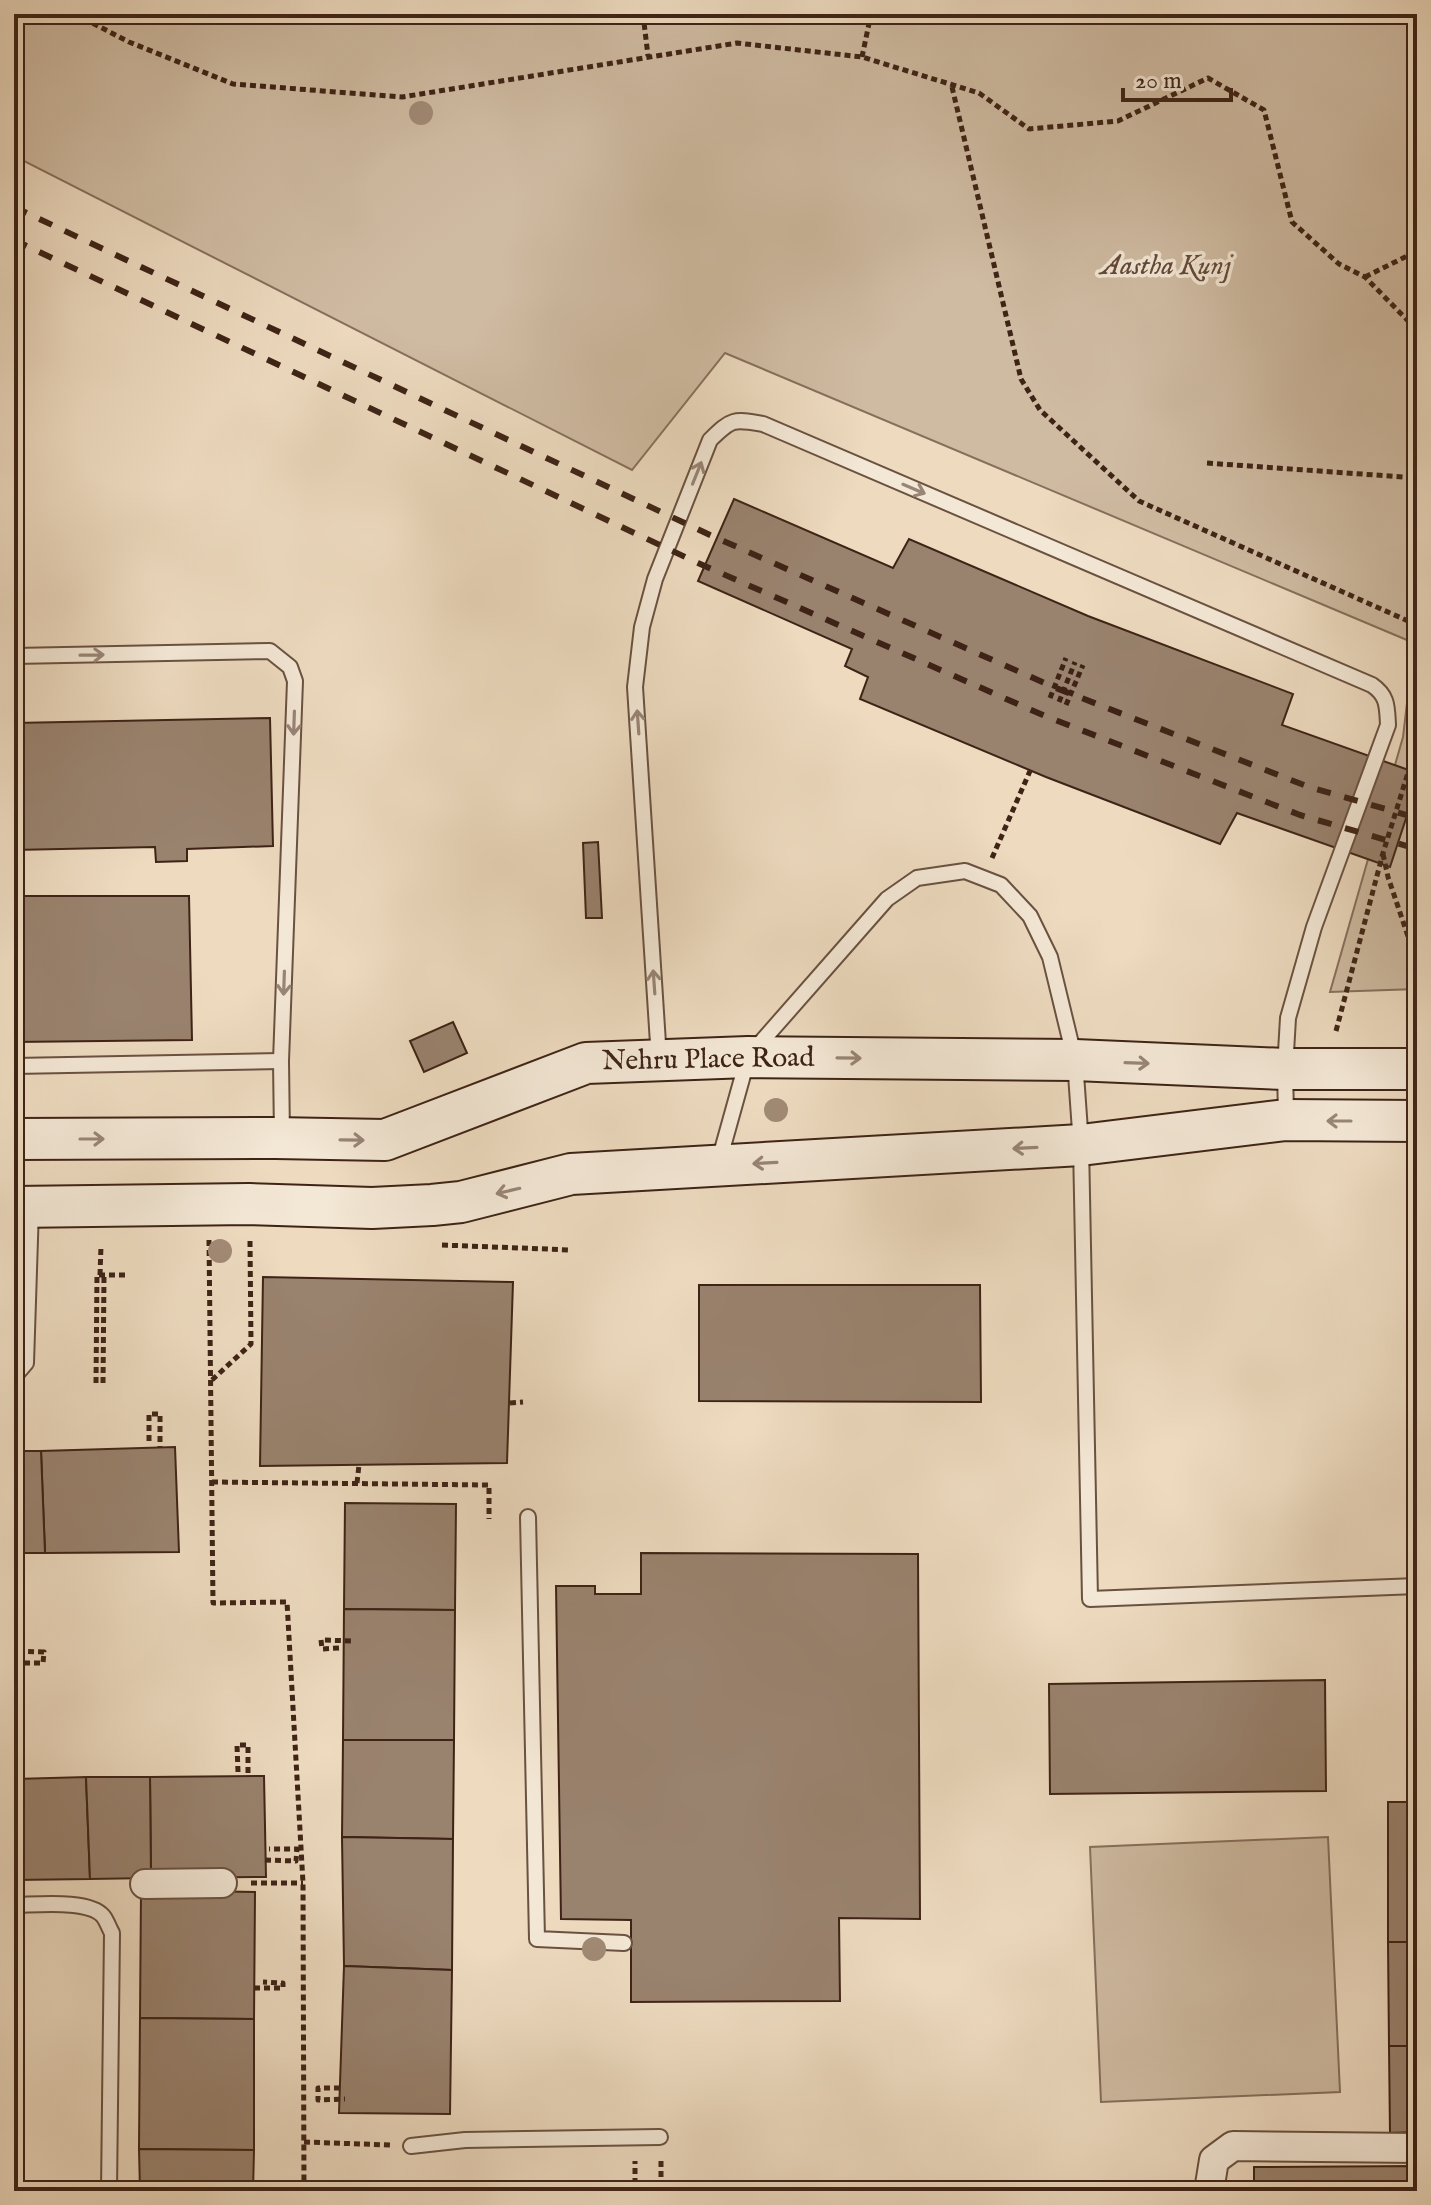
<svg xmlns="http://www.w3.org/2000/svg" width="1431" height="2205" font-family="'IM FELL English',serif">
<rect width="100%" height="100%" fill="#eddabf"/>
<filter id="stains"><feTurbulence type="fractalNoise" baseFrequency=".0025" numOctaves="4"/><feColorMatrix values="0 0 0 0 .2 0 0 0 0 .09 0 0 0 0 .02 0 0 0 .5 -.17"/></filter>
<radialGradient id="worn" r=".72"><stop offset=".6" stop-color="#630" stop-opacity="0"/><stop offset="1" stop-color="#630" stop-opacity=".3"/></radialGradient>
<!-- green -->
<g fill="#cfbba2" stroke="#866f5c" stroke-width="2">
<path d="M14,14H1417V989L1330,992L1403,737L1414,643L725,353L632,470L14,156Z"/>
<path d="M1328,1837L1340,2092L1101,2102L1090,1847Z"/>
</g>
<!-- building -->
<g fill="#99826e" stroke="#3e2316" stroke-width="2">
<path d="M734,499L893,568L909,539L1088,616L1293,694L1282,725L1417,773V785L1390,867L1237,813L1220,844L1046,777L860,699L868,677L845,666L852,649L698,581Z"/>
<path d="M270,718L273,846L187,849V861L156,862L155,847L14,850V723Z"/>
<path d="M598,842L602,918H586L583,843Z"/>
<path d="M14,896H189L192,1040L14,1042Z"/>
<path d="M453,1022L467,1053L424,1072L410,1041Z"/>
<path d="M263,1277L513,1282L507,1463L260,1466Z"/>
<path d="M699,1285H980L981,1402L699,1401Z"/>
<path d="M175,1447L179,1552L45,1553L41,1451Z"/>
<path d="M14,1451H41L45,1553H14Z"/>
<path d="M345,1503L456,1504L455,1610L344,1609Z"/>
<path d="M641,1553L918,1554L920,1919L839,1918L840,2001L631,2002V1920L561,1919L556,1586H595V1594H641Z"/>
<path d="M344,1609L455,1610L454,1740H343Z"/>
<path d="M1325,1680L1326,1791L1050,1794L1049,1684Z"/>
<path d="M343,1740H454L453,1839L342,1837Z"/>
<path d="M14,1766L15,1779L86,1777L90,1879L14,1880Z"/>
<path d="M264,1776L266,1877L151,1878L150,1777Z"/>
<path d="M86,1777H150L151,1878L90,1879Z"/>
<rect x="1388" y="1802" width="29" height="140"/>
<path d="M342,1837L453,1839L452,1970L344,1966Z"/>
<path d="M141,1890L255,1892L254,2019L140,2018Z"/>
<path d="M1388,1942H1417V2046H1389Z"/>
<path d="M344,1966L452,1970L450,2114L339,2113Z"/>
<path d="M140,2018L254,2019V2150L139,2149Z"/>
<path d="M1389,2046H1417V2132L1390,2133Z"/>
<path d="M139,2149L254,2150L253,2191H140Z"/>
<path d="M1417,2166V2191H1254V2167Z"/>
<path d="M358,2183L516,2184V2191H358Z"/>
<rect x="516" y="2184" width="133" height="7"/>
<path d="M649,2184L779,2185V2191H649Z"/>
<rect x="779" y="2185" width="130" height="6"/>
<path d="M909,2185L1045,2186V2191H909Z"/>
<rect x="1045" y="2186" width="131" height="5"/>
</g>
<g fill="none" stroke-linecap="round" stroke-linejoin="round">
<!-- lane casing -->
<g stroke="#6a5140" stroke-width="18">
<g id="lane">
<path d="M14,656L270,651L290,667L295,681L281,1061L282,1136"/>
<path d="M659,1059L635,687L642,627L655,579L710,440C732,418 734,419 763,424L1372,685C1388,696 1387,707 1388,725L1314,927L1288,1018L1285,1069L1286,1116"/>
<path d="M14,1066L281,1061"/>
<path d="M719,1161L748,1057L887,899L917,878L965,871L1001,885L1030,916L1050,957L1075,1060L1081,1145L1090,1599L1417,1586"/>
<path d="M14,1377L26,1363L31,1208"/>
<path d="M528,1517L537,1939L624,1943"/>
<path d="M14,1905C35,1905 89,1899 103,1916C107,1921 109,1928 112,1933L109,2191"/>
<path d="M14,2060L15,1905"/>
<path d="M411,2146L465,2140L660,2137"/>
</g>
</g>
<!-- street casing -->
<g stroke="#6a5140" stroke-width="32">
<g id="street">
<path d="M145,1884L222,1883"/>
<path d="M1209,2191L1214,2160L1233,2146L1417,2148"/>
</g>
</g>
<!-- secondary casing -->
<g stroke="#3e2316" stroke-width="44">
<g id="secondary">
<path d="M14,1139L275,1138L385,1140L586,1063L748,1057L1075,1060L1285,1069H1417"/>
<path d="M14,1207L249,1204L372,1208L432,1205L461,1202L571,1174L1081,1145L1286,1120L1417,1121"/>
</g>
</g>
<!-- path -->
<g stroke="#3e2316" stroke-width="5" stroke-dasharray="6 4" stroke-linecap="butt">
<path d="M75,14L129,42L233,84L402,97L737,43L862,57L979,93L1029,129L1118,121L1208,78L1264,110L1292,222L1339,264L1365,277L1417,330"/>
<path d="M643,14L648,56"/>
<path d="M862,57L871,14"/>
<path d="M952,87L1021,379L1040,410L1139,501L1417,625"/>
<path d="M1365,277L1417,251"/>
<path d="M1207,463L1417,478"/>
<path d="M1050,698L1066,658"/>
<path d="M1059,702L1075,662"/>
<path d="M1066,705L1083,665"/>
<path d="M1383,854L1388,877L1417,963"/>
<path d="M992,858L1030,771"/>
<path d="M1336,1031L1383,853L1417,744"/>
<path d="M209,1240L213,1603L287,1602L303,1883L304,2191"/>
<path d="M442,1245L571,1250"/>
<path d="M100,1275L101,1246"/>
<path d="M212,1380L251,1344L250,1241"/>
<path d="M96,1383L97,1275H125"/>
<path d="M103,1383L104,1275"/>
<path d="M510,1403L523,1402"/>
<path d="M149,1441V1414H160V1448"/>
<path d="M212,1482L489,1485V1519"/>
<path d="M357,1483L359,1465"/>
<path d="M339,1648L322,1649L321,1640L353,1641"/>
<path d="M14,1663H43L44,1652L17,1651"/>
<path d="M238,1772L237,1745H248V1776"/>
<path d="M265,1860L296,1861L297,1849H269"/>
<path d="M251,1883H303"/>
<path d="M254,1988H283V1983L263,1982"/>
<path d="M340,2088H318V2100L345,2099"/>
<path d="M304,2142L390,2145"/>
<path d="M661,2161V2184"/>
<path d="M635,2184V2161"/>
</g>
<!-- lane -->
<use href="#lane" stroke="#f3e7d5" stroke-width="14"/>
<!-- street -->
<use href="#street" stroke="#f3e7d5" stroke-width="28"/>
<!-- secondary -->
<use href="#secondary" stroke="#f3e7d5" stroke-width="40"/>
<!-- rail -->
<g stroke="#3e2316" stroke-width="6" stroke-dasharray="14 14" stroke-linecap="butt">
<path d="M14,207L710,535L1056,688L1309,787L1417,818"/>
<path d="M14,240L698,563L1045,716L1300,815L1417,849"/>
</g>
</g>
<!-- trees -->
<g fill="#a18a75">
<circle cx="421" cy="113" r="12"/>
<circle cx="776" cy="1110" r="12"/>
<circle cx="220" cy="1251" r="12"/>
<circle cx="594" cy="1949" r="12"/>
</g>
<!-- one-way arrows -->
<defs><path id="oneway-shaft" d="M-6 0H5M1.5-3L5.5 0L1.5 3" fill="none" stroke-width="1.6" stroke-linecap="round" stroke-linejoin="round" transform="scale(2)"/></defs>
<g stroke="#988576">
<use href="#oneway-shaft" transform="translate(697 473) rotate(-68)"/>
<use href="#oneway-shaft" transform="translate(914 489) rotate(23)"/>
<use href="#oneway-shaft" transform="translate(92 655) rotate(-1)"/>
<use href="#oneway-shaft" transform="translate(638 722) rotate(-94)"/>
<use href="#oneway-shaft" transform="translate(294 723) rotate(92)"/>
<use href="#oneway-shaft" transform="translate(654 982) rotate(-94)"/>
<use href="#oneway-shaft" transform="translate(284 983) rotate(92)"/>
<use href="#oneway-shaft" transform="translate(849 1058) rotate(1)"/>
<use href="#oneway-shaft" transform="translate(1137 1063) rotate(2)"/>
<use href="#oneway-shaft" transform="translate(1339 1121) rotate(-180)"/>
<use href="#oneway-shaft" transform="translate(92 1139)"/>
<use href="#oneway-shaft" transform="translate(352 1140) rotate(1)"/>
<use href="#oneway-shaft" transform="translate(1025 1148) rotate(177)"/>
<use href="#oneway-shaft" transform="translate(765 1163) rotate(177)"/>
<use href="#oneway-shaft" transform="translate(508 1191) rotate(167)"/>
</g>
<g text-anchor="middle" dominant-baseline="central" stroke-width="7" stroke-linejoin="round" paint-order="stroke">
<!-- park labels -->
<g font-size="28" font-style="italic" fill="#624939" stroke="#f3e7d5">
<text x="1166" y="266">Aastha Kunj</text>
</g>
<!-- street labels -->
<g font-size="28" fill="#3e2316" stroke="#f3e7d5">
<text transform="translate(708 1060) rotate(-1)">Nehru Place Road</text>
</g>
</g>
<!-- margin -->
<rect width="1431" height="2205" fill="none" stroke="#eddabf" stroke-width="48"/>
<rect x="16" y="16" width="1399" height="2173" fill="none" stroke="#3e2316" stroke-width="4"/>
<rect x="24" y="24" width="1383" height="2157" fill="none" stroke="#3e2316" stroke-width="2"/>
<!-- scale -->
<path d="M1123 88v12h108v-12" fill="none" stroke="#3e2316" stroke-width="4"/>
<text x="1135" y="88" font-size="24" fill="#3e2316" stroke="#f3e7d5" stroke-width="6" paint-order="stroke">20 m</text>
<rect width="100%" height="100%" filter="url(#stains)"/>
<rect width="100%" height="100%" fill="url(#worn)"/>
</svg>
